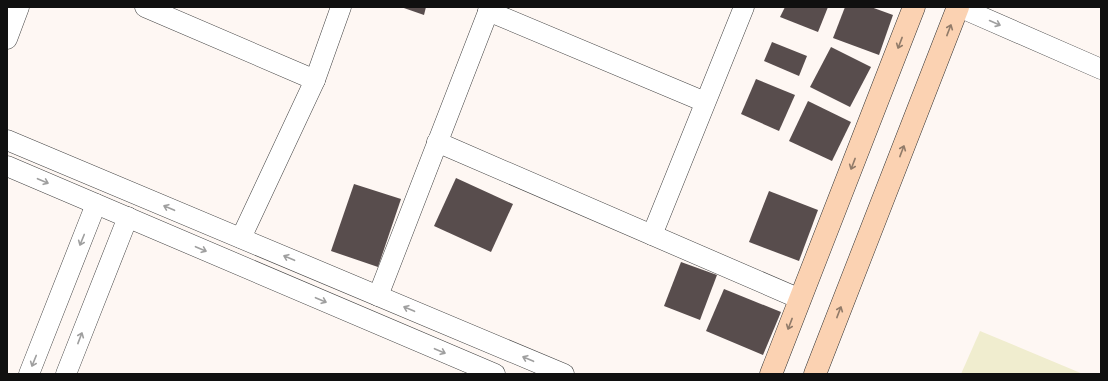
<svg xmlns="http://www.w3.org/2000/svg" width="1108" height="381" font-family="'IBM Plex Serif',serif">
<rect width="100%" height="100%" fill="#fef7f3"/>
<!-- pitch -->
<path fill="#f0edcf" d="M980,331L1083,374H961Z"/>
<!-- building -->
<g fill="#584d4d">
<path d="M401,7H426L424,15Z"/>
<path d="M785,7H828L818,32L780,17Z"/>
<path d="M845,7H871L893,15L879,55L833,38Z"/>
<path d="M772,42L807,56L799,76L764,61Z"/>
<path d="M831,47L871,67L850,107L810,87Z"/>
<path d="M756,79L795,95L779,131L741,114Z"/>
<path d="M808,101L851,122L832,161L789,141Z"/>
<path d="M456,178L513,204L491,252L434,226Z"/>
<path d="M354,184L401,199L378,267L331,251Z"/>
<path d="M769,191L818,210L799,261L749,242Z"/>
<path d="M681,262L717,275L700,320L664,306Z"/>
<path d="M724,289L781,312L763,355L706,331Z"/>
</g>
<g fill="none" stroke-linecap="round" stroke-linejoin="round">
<!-- street casing -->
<g stroke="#434343" stroke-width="21">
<g id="street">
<path d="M145,7L315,80"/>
<path d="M959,7L1101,69"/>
<path d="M488,11L705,102"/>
<path d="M7,39L19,7"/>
<path d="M7,140L564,374"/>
<path d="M437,142L800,299"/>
<path d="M7,166L495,374"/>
<path d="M652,235L744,7"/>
<path d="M241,238L315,80L341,7"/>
<path d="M378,296L490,7"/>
<path d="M29,374L96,204"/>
<path d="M66,374L128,217"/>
</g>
</g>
<!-- secondary casing -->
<g stroke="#323232" stroke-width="23">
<g id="secondary">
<path d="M771,374L914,7"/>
<path d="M815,374L958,7"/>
</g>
</g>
<!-- street -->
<use href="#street" stroke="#fff" stroke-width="20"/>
<!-- secondary -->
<use href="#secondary" stroke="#fbd2b2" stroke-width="22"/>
</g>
<!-- one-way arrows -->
<defs><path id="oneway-shaft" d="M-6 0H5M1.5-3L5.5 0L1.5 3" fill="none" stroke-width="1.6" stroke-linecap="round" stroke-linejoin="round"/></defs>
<g stroke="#9f9f9f">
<use href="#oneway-shaft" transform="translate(995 23) rotate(24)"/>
<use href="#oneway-shaft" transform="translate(43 181) rotate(23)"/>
<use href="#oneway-shaft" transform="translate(169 208) rotate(-157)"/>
<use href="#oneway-shaft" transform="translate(82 240) rotate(112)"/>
<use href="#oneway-shaft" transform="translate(201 249) rotate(23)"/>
<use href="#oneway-shaft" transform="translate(289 258) rotate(-157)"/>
<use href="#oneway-shaft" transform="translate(321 300) rotate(23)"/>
<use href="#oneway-shaft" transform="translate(409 309) rotate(-157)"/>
<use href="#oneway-shaft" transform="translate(80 338) rotate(-69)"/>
<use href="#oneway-shaft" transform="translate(440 351) rotate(23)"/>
<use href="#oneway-shaft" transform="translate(528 359) rotate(-157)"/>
<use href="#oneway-shaft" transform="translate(34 361) rotate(112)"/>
</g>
<g stroke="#917b69">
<use href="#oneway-shaft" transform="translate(949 30) rotate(-69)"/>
<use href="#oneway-shaft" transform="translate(900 43) rotate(111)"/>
<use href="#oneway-shaft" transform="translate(902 151) rotate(-69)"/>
<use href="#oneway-shaft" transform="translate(853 164) rotate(111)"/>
<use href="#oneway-shaft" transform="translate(839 312) rotate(-69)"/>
<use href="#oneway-shaft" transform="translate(790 324) rotate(111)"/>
</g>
<!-- border -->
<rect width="1108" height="381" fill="none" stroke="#101010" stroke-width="16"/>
</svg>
